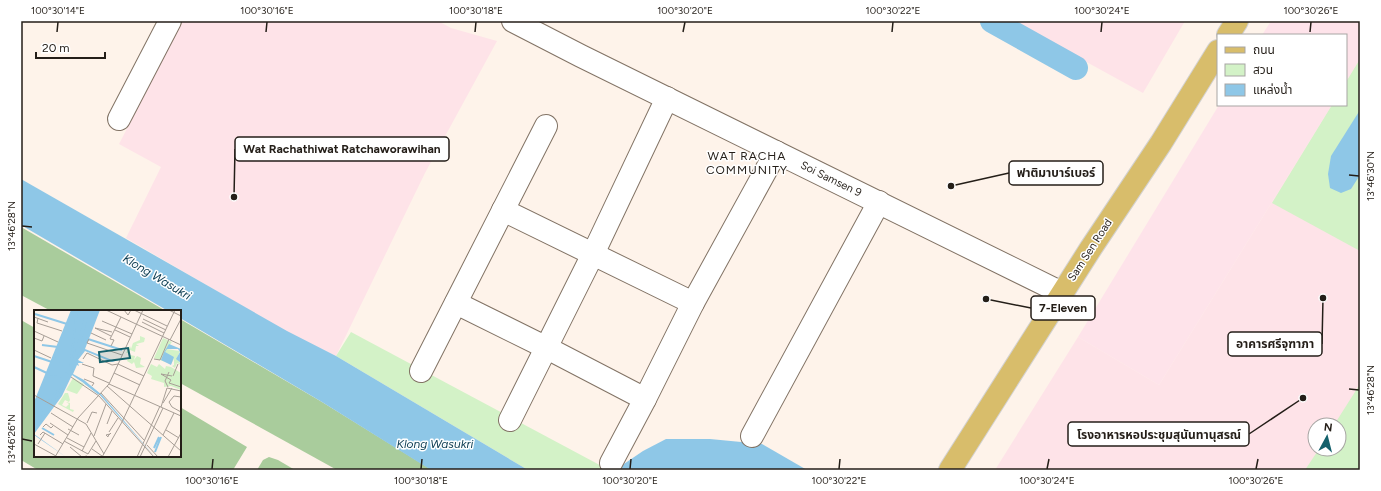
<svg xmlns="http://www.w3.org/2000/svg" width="1381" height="491" font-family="Figtree,'Noto Sans Thai',sans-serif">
<rect width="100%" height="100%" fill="#fef3ea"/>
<!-- commercial -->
<g fill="#fee3ea">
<path d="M1271,21H1360V59L1346,82V35H1262Z"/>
<path d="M1219,105H1332L1159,385L1078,337Z"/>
</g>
<!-- education -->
<g fill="#fee3e8" fill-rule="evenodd">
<path d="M183,21H438L451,28L497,41L425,173L336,356L287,332L126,238L161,167L119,144Z"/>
<path d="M1012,21H1185L1143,93Z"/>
<path d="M1360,59V470H995L1078,337L1159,385L1332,105H1346V82ZM1315,425H1339V449H1315Z"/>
</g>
<!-- green -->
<g fill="#d3f2c7">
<path d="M1360,59V251L1272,203L1332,105H1346V82Z"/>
<path d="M351,332L609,470H528L336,356Z"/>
<path d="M1360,384V470H1305L1319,449H1339V425H1334Z"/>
</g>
<!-- forest -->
<g fill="#a9cc9c">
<path d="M21,227L166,311H51L21,295Z"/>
<path d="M180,319L322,402L432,470H337L180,383Z"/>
<path d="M21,320L35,328V456H180V407L247,447L233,470H38L21,460Z"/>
<path d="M269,457L278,460L295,470H257L263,460Z"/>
</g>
<!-- water -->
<g fill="#8ec7e7">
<path d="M1360,110V175L1351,189L1341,193L1330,188L1328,174L1331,156Z"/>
<path d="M21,179L287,331L336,356L528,470H431L322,402L180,318V311H168L21,225Z"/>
<path d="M666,439H710L762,444L807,470H615L643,451Z"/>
</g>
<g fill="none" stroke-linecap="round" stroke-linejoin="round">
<!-- canal -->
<path stroke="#8ec7e7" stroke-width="24" d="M992,21L1076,68"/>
<!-- minor casing -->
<g stroke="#827365" stroke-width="24">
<g id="minor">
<path d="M513,21L581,56L1062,293"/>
<path d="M119,119L170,21"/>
<path d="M503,210L693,303"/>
<path d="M456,303L547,348L645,399"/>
<path d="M421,371L546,126"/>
<path d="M510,420L593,254L667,98"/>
<path d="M752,436L879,202"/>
<path d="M611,463L645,399L693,303L776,152"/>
</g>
</g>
<!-- major casing -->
<g stroke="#d3d2d1" stroke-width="24">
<g id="major">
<path d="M1228,35L1237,21"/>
<path d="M950,470L1091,248L1161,143L1218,51"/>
</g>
</g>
<!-- minor -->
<use href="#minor" stroke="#fff" stroke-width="22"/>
<!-- major -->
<use href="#major" stroke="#d8bd6b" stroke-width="22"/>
</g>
<!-- ticks -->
<path fill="none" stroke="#241e18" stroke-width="1.5" d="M57,32L58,22M266,32L267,22M475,32L476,22M683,32L685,22M892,32L893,22M1101,32L1102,22M1310,32L1311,22M1349,175L1359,176M22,226L32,227M1349,389L1359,390M22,439L32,441M212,469L213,459M421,469L422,459M630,469L631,459M839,469L840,459M1047,469L1049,459M1256,469L1258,459"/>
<g text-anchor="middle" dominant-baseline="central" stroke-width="3" stroke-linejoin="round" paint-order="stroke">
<!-- street labels -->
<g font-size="11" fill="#241e18" stroke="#fff">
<text transform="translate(831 179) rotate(26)">Soi Samsen 9</text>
<text transform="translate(1090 250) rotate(-57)">Sam Sen Road</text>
</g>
<!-- neighbourhood labels -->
<g font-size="12" letter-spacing="1" fill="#241e18" stroke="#fff">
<text x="747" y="156">WAT RACHA<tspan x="747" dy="14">COMMUNITY</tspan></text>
</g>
<!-- water labels -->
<g font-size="12" font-style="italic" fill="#093a50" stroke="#fff">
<text transform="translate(157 277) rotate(31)">Klong Wasukri</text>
<text x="435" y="444">Klong Wasukri</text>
</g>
</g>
<!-- overview -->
<g transform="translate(34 310)">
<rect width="147" height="147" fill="#fef3ea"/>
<path d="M106,26L111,28L110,32L102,34L105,36H102L101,42L96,40L95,43H92L96,36L97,39L99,33L106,30ZM129,28L138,32L132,39L146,41L143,48L147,55L143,53L141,58L138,56L140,55V49L137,54L120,48ZM96,45L101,46L100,50L103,46L107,48L106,54L111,57L102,58L100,52L98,54L93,51ZM117,54L123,57L125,54L131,59L132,56L137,57L147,63V80L137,76L130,77V73L117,69L118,66L113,63ZM39,68L50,74L43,84L32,80ZM31,83H34L36,90L35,92L31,90L28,95L32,97L35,94L32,92L36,93V99L40,100L39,102L24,94Z" fill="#d3f2c7"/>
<path d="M37,0H66L51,39L78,50L81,49L85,50L78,52L51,41L44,50L50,53H44L45,56L43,55L39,64L50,70L68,85L121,147L64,83L38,65L28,86L0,124L32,147L0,125V92ZM135,34L147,39V53L142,49L146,42L144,39H133L131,42L140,47L137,55L127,50L130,42Z" fill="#8ec7e7"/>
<path fill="none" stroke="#8ec7e7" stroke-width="2" d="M1,4L33,14M54,29L88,40M8,35L24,37M0,46L18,52M20,48L36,65M0,57L15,64M39,58L55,0M36,61L43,0M13,67L36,66M51,73L65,84M15,91L34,67M15,92L31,70M18,92L36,66L53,0M0,111L13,94M0,118L16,95M8,118L20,125M120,138L125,127M121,142L127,127"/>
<path fill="none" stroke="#a79e96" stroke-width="1" d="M72,0L147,35M90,0L94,5L97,0M100,0L133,16M135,0L147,6M0,7L14,12M4,8L3,13L28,21M109,9L132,20M68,11L98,24M108,12L130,23M81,20L96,27M0,21L24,32M57,23L72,30M77,26L61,18L78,22M0,28L8,31L10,26M55,29L53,33L88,45M136,30L147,9M77,36L80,30L76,29L87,7M0,40L17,48M49,49L53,43L78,55L84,54M120,49L126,50L135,29M48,54L60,58L59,66L75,73M84,54L110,66M80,63L106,75M139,66L144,54M37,67L65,86M50,69L60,73L58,76M137,70L127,64L138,66M137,70L135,73L147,77M75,74L147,106M73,76L147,141M134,77L131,71L135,62M67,83L110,130M0,85L52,114L70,144M65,86L120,147M147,87L140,86L135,92L138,97L147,102M129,93L138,78M127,97L133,78L147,81M17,103L39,117M16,113L34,125M53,113L58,102L63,103M73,114L78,101M9,117L12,114L17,118L19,116M34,119L45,125M132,120L145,128M75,122L84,108M76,124L72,125L74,127V126L77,123M6,125L9,122L29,134M129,125L140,103M60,126L72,94M33,128L50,137M30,131L54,144M0,134L22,146M4,134L11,123M113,135L124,147M36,137L48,147L53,146M58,139L68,146M48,141L57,123M54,144L62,131M21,147L44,108L75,74L109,0M68,147L88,112L141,0M103,147L126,96M106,147L129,98M134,147L147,123"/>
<path fill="#14616c" fill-opacity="0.15" stroke="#14616c" stroke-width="2" d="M94,38L96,48L66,52L65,42Z"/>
<rect width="147" height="147" fill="none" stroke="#241e18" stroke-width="2"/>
</g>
<!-- callouts -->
<path fill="none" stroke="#241e18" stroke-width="1.5" d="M234 197L235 149M951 186L1009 173M986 299L1031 308M1323 298L1322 344M1303 398L1249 434"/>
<g fill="#241e18" stroke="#fff" stroke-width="1.5">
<circle cx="234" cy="197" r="4"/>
<circle cx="951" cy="186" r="4"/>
<circle cx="986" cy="299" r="4"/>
<circle cx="1323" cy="298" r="4"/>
<circle cx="1303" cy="398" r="4"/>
</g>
<g fill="#fff" stroke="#241e18" stroke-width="1.5">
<rect x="235" y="137" width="214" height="24" rx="4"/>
<rect x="1009" y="161" width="94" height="24" rx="4"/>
<rect x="1031" y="296" width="64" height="24" rx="4"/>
<rect x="1228" y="332" width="94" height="24" rx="4"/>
<rect x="1068" y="422" width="181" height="24" rx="4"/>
</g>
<g font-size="12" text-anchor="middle" font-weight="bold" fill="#241e18">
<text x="342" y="153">Wat Rachathiwat Ratchaworawihan</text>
<text x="1056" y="177">ฟาติมาบาร์เบอร์</text>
<text x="1063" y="312">7-Eleven</text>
<text x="1275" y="348">อาคารศรีจุฑาภา</text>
<text x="1159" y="439">โรงอาหารหอประชุมสุนันทานุสรณ์</text>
</g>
<!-- border -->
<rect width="1381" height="491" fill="none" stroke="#ffffff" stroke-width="44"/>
<!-- legend -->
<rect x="1217" y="34" width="130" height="72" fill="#ffffff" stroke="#a7a5a3"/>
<rect x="1225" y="47" width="20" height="6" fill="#d8bd6b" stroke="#a7a5a3"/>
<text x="1253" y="54" font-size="12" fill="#241e18">ถนน</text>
<rect x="1225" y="64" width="20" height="12" fill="#d3f2c7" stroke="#a7a5a3"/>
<text x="1253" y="74" font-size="12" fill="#241e18">สวน</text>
<rect x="1225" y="84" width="20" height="12" fill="#8ec7e7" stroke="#a7a5a3"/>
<text x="1253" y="94" font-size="12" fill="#241e18">แหล่งน้ำ</text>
<!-- north arrow -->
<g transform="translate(1327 437) rotate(7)"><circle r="19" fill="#ffffff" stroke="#a7a5a3"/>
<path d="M0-3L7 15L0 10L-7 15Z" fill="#14616c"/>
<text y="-6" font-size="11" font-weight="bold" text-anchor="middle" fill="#241e18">N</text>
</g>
<!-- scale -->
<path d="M36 52v6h69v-6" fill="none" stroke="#241e18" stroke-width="2"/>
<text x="42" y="52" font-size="12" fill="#241e18" stroke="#ffffff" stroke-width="3" paint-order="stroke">20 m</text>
<rect x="22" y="22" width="1337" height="447" fill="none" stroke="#241e18" stroke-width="1.5"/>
<g font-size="10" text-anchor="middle" fill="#241e18">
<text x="58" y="14">100°30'14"E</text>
<text x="267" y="14">100°30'16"E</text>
<text x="476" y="14">100°30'18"E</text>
<text x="685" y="14">100°30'20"E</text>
<text x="893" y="14">100°30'22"E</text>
<text x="1102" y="14">100°30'24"E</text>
<text x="1311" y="14">100°30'26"E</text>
<text transform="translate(1370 176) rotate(-90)" y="4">13°46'30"N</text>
<text transform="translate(11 226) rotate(-90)" y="4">13°46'28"N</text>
<text transform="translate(1370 390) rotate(-90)" y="4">13°46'28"N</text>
<text transform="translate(11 439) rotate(-90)" y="4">13°46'26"N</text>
<text x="212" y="484">100°30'16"E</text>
<text x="421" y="484">100°30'18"E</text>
<text x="630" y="484">100°30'20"E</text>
<text x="839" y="484">100°30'22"E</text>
<text x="1047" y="484">100°30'24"E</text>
<text x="1256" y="484">100°30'26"E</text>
</g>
</svg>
